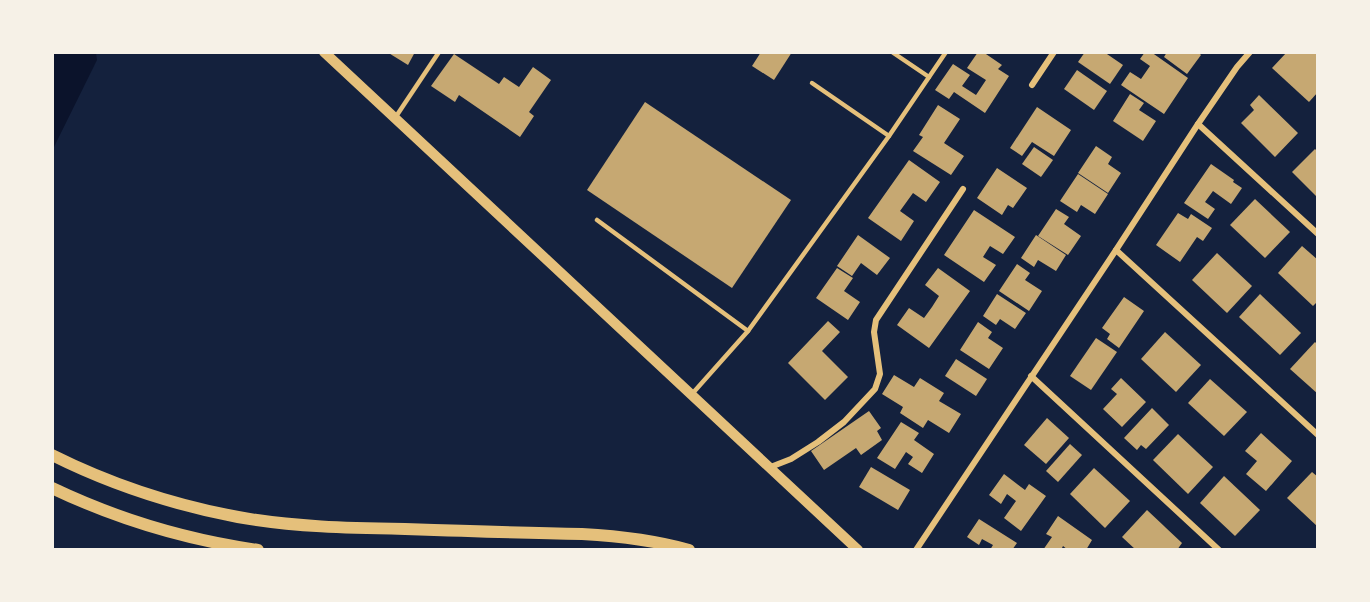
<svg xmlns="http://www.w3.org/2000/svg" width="1370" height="602" font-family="Cabin,sans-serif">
<rect width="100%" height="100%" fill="#14213d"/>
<!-- water -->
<path fill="#0b132b" d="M53,52L96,53L97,60L53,149Z"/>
<!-- building -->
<g fill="#c6a872">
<path d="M387,52H415L408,65Z"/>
<path d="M761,52H792L774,80L752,66Z"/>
<path d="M978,52H983L1002,65L998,69L1009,76L985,113L954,92L949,99L935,90L953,64L970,75L962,86L976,95L986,80L967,68Z"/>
<path d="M1085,52H1104L1123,65L1110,84L1078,62Z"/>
<path d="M1145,52H1151L1188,78L1164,114L1121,85L1130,72L1141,79L1150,66L1140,59Z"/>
<path d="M1167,52H1198L1201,55L1187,74L1164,57Z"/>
<path d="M1287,52H1315L1318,55V92L1309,102L1272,68Z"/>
<path d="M454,54L499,84L504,77L519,87L533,67L551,80L529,112L534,116L520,137L459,95L455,102L431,86Z"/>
<path d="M1077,70L1107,91L1094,110L1064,89Z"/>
<path d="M1130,94L1144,103L1139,110L1156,121L1143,141L1113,121Z"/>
<path d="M1259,95L1298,133L1275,157L1241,123L1254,110L1250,105Z"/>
<path d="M645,102L791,200L732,288L587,190Z"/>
<path d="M938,105L960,119L944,143L964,156L951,175L913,151L923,137L919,135Z"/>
<path d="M1037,107L1071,130L1054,156L1032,142L1022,156L1010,148Z"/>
<path d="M1096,146L1112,157L1108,164L1121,173L1108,193L1078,173Z"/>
<path d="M1034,147L1053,160L1041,177L1022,164Z"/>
<path d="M1315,149L1318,152V198L1292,172Z"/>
<path d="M909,160L940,182L926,202L913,193L900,211L914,221L901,241L868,218Z"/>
<path d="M1211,164L1234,180L1233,182L1242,188L1231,204L1213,191L1205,202L1215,209L1208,219L1184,203Z"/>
<path d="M997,168L1027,188L1013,208L1008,205L1002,215L977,198Z"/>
<path d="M1078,174L1108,194L1095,214L1081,205L1077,212L1060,201Z"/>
<path d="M1255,199L1290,232L1265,258L1230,225Z"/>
<path d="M1056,209L1069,217L1064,224L1081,236L1068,255L1038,236Z"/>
<path d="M974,210L1015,237L1003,254L990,246L983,257L996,265L984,282L944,255Z"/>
<path d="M1178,213L1188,219L1191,214L1212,228L1203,241L1197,237L1180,262L1156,245Z"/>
<path d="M858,235L890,258L877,275L861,263L852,276L837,266Z"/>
<path d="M1036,235L1066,255L1056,271L1038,260L1034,267L1021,258Z"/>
<path d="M1302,246L1318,260V301L1313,306L1278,273Z"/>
<path d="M1217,253L1252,286L1227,313L1192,280Z"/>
<path d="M1017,264L1030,273L1025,280L1042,291L1029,311L999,291Z"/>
<path d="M837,268L853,278L844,291L860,302L848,320L816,298Z"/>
<path d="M938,268L970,291L929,348L897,325L909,308L924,318L932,307L939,296L925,285Z"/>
<path d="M997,294L1026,313L1015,329L1000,319L996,325L983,316Z"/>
<path d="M1260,294L1301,333L1280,355L1239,317Z"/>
<path d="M1124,297L1144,311L1119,348L1107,339L1110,334L1102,328Z"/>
<path d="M828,321L840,332L822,351L848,377L825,400L788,363Z"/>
<path d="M978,322L992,332L988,338L1003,348L989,369L960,350Z"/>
<path d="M1165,332L1201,365L1176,392L1141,359Z"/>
<path d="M1096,338L1117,352L1091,390L1070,376Z"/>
<path d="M1315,342L1318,345V394L1290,369Z"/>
<path d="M956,359L987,379L976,396L945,376Z"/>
<path d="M894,375L914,387L920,378L944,393L939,401L961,414L949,433L928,420L923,428L900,413L903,407L882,394Z"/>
<path d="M1121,378L1146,402L1122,427L1103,409L1117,394L1111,389Z"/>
<path d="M1210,379L1247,412L1224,436L1188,403Z"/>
<path d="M1152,408L1169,425L1146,449L1141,445L1137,450L1124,438Z"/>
<path d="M869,411L881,428L877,431L882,440L861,455L856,448L824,470L811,451Z"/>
<path d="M1047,418L1069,438L1046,464L1024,445Z"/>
<path d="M901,422L919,433L914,440L934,454L922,473L908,464L913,457L906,452L895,469L877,458Z"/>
<path d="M1261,433L1292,461L1266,491L1246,474L1257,461L1245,451Z"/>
<path d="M1178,434L1213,467L1188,494L1153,460Z"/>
<path d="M1070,444L1082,455L1058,482L1046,471Z"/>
<path d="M871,467L910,490L898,510L859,487Z"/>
<path d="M1094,468L1130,501L1105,528L1070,494Z"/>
<path d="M1312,472L1318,477V527L1287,498Z"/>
<path d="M1004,474L1025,490L1029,484L1046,496L1021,531L1004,518L1016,501L1007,494L1001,504L989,495Z"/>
<path d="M1224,476L1260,510L1235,536L1200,503Z"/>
<path d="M1147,510L1182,543L1177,550H1136L1122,537Z"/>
<path d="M1058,516L1092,540L1086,550H1068L1063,546L1061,550H1043L1052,537L1046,534Z"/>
<path d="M979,519L1017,543L1012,550H990L993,545L982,539L979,545L967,537Z"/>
</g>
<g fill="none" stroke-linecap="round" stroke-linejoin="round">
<!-- service -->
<g stroke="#e5c07b" stroke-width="4.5">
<path d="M892,52L929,77"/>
<path d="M812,83L889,136"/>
<path d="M395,118L439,52"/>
<path d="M597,220L748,331"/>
<path d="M692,394L748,331L889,136L946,52"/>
</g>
<!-- minor -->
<g stroke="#e5c07b" stroke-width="6">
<path d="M1032,85L1054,52"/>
<path d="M1198,124L1318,234"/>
<path d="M1116,250L1318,435"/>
<path d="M1031,376L1219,550"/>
<path d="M768,468L791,459L818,442L844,422L875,389L880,374L874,332L876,320L963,189"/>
<path d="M916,550L1116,250L1198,124L1237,67L1250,52"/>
</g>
<!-- tertiary -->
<path stroke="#e5c07b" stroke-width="10" d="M324,52L858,550"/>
<!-- secondary -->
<g stroke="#e5c07b" stroke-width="12">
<path d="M52,455C110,484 174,505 238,517C293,527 349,528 405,529C464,531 523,533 582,534C618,536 654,540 689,550"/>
<path d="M52,488C117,519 188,540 258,550"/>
</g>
</g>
<!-- border -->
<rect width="1370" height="602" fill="none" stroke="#f6f1e7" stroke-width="108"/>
</svg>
